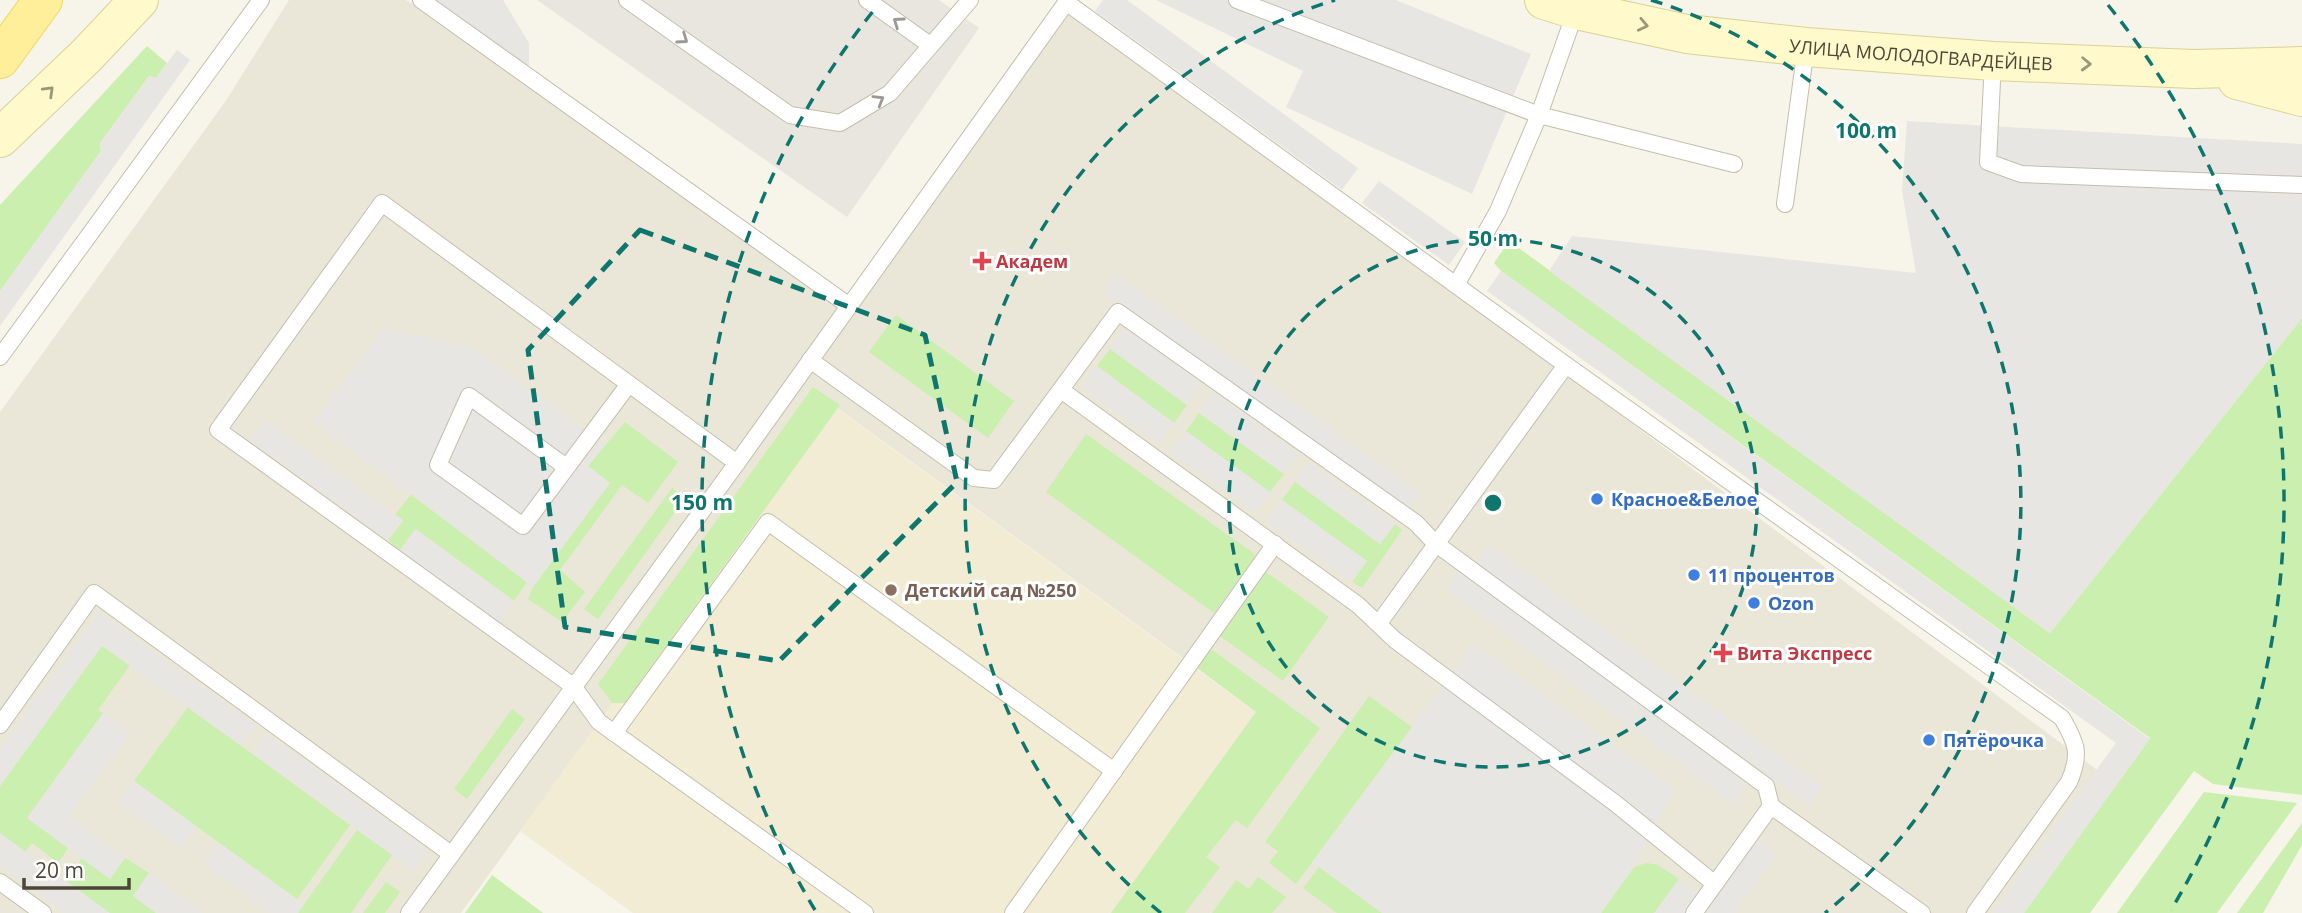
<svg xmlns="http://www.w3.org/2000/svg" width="2302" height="913" font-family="'Open Sans',sans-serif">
<rect width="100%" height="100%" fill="#f7f4ea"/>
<!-- residential -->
<path fill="#ebe7d8" d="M289,0H406L848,305L1066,2L2124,790L2036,913H1111L1256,711L830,403L461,913H0V412L225,102Z"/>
<!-- industrial -->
<path fill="#e9e6df" d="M537,0H939L979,28L847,217Z"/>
<!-- education -->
<path fill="#f1ecd3" d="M829,403L1256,712L1111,913H633L520,831Z"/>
<!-- green -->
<g fill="#caefaf">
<path d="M147,46L167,63L156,78L149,76L100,143L101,151L0,291V205Z"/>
<path d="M1509,241L2050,633L2302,318V795L2213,784L2194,771L2090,913H2024L2150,738L1501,271L1494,263Z"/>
<path d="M896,315L1014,401L988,438L869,352Z"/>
<path d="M1110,349L1187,405L1174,423L1097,366Z"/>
<path d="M813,387L840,405L625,703H612L598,684Z"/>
<path d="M1199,413L1284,474L1270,492L1186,431Z"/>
<path d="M625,422L678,462L648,503L622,485L560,570L585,592L562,622L528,599L533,587L610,483L588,466Z"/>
<path d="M1086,434L1256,555L1214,613L1046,492Z"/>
<path d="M1295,482L1380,544L1395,524L1402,530L1362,588L1352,582L1367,561L1282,500Z"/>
<path d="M672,488L685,498L598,619L584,609Z"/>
<path d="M412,493L529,579L514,601L416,529L400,550L388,540L403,521L395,515Z"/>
<path d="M1266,572L1329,617L1283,681L1220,636Z"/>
<path d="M102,645L130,665L98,710L103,713L27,818L68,848L58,863L32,843L25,852L0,833V786Z"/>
<path d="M1211,649L1320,728L1247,828L1236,820L1206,857L1220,867L1185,913H1111L1256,712L1197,668Z"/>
<path d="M1369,696L1412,727L1296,884L1269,863L1278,851L1265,842Z"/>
<path d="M188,707L350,825L297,899L134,781Z"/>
<path d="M512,709L525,719L467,799L454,789Z"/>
<path d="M2204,792L2297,803L2217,913H2117Z"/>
<path d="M2302,823V845L2263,913H2237Z"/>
<path d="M357,830L392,855L351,913H298Z"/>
<path d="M82,858L110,879L125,858L149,873L133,896L156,913H110L66,881Z"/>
<path d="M1647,863L1658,865L1679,879L1654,913H1601L1634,867Z"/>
<path d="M1319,867L1382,913H1337L1303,888Z"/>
<path d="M492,875L543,913H465Z"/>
<path d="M1258,877L1286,897L1272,913H1212L1236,880L1249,889Z"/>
<path d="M386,882L400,892L385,913H363Z"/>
</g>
<!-- parking -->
<g fill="#e8e6e2">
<path d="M421,0H503L529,43V79Z"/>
<path d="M1103,0H1127L1358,168L1342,190L1095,11Z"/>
<path d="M1156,0H1396L1531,54L1472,194L1286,107L1303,71Z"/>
<path d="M177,50L190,60L0,326V291L101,151L100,143L149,76L156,78Z"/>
<path d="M1907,121L2302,144V318L2050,633L1549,271L1572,236L1916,273L1902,191Z"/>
<path d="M1379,181L1465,242L1449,265L1362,203Z"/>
<path d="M1501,271L2150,739L2024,913H1993L2116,743L1487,291Z"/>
<path d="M1116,274L1420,493L1407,510L1104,292Z"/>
<path d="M1125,328L1202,383L1187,405L1110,349Z"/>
<path d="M384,329L472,347L605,444L588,466L610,483L533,587L314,421Z"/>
<path d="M1097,366L1174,423L1159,443L1082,388Z"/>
<path d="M1214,392L1299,454L1284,474L1199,413Z"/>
<path d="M265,420L403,520L388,540L250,440Z"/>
<path d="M1186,431L1270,492L1255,513L1170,452Z"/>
<path d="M1309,462L1395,524L1380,544L1295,482Z"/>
<path d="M1282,500L1367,561L1352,582L1266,521Z"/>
<path d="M415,529L514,601L499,621L400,550Z"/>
<path d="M1490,545L1823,787L1809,805L1476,564Z"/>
<path d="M1459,569L1748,784L1734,804L1445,588Z"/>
<path d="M99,612L256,725L241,746L102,646L0,786V750Z"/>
<path d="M1474,644L1677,790L1659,816L1634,867L1601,913H1382L1312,862Z"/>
<path d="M103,713L130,733L69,816L125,858L110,879L27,818Z"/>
<path d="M267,733L428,850L413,870L252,753Z"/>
<path d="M134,781L197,827L181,848L118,802Z"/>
<path d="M0,833L110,913H65L0,866Z"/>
<path d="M1758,839L1777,853L1734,913H1704Z"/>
<path d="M219,843L304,905L298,913H271L204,864Z"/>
<path d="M149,873L203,913H156L133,896Z"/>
<path d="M1679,879L1699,894L1685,913H1654Z"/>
</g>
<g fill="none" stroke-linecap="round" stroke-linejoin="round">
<!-- lane casing -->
<g stroke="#c4beab" stroke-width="18">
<g id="lane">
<path d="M421,0L848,305"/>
<path d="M627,0L790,115L840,123L890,93L970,0"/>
<path d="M867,0L930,45"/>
<path d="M1237,0L1539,115L1734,164"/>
<path d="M1066,2L1566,365L2062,718C2077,744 2081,754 2069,782L1975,913"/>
<path d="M1993,61L1988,162L2021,174L2302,185"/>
<path d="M1785,204L1806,47"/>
<path d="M1456,285L1498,211L1539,115L1576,10"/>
<path d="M0,357L261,0"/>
<path d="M810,360L974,478L994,480L1118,312L1416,523L1435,543L1766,786L1771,806L1694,913"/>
<path d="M1061,390L1358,605L1395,640L1615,803L1715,884"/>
<path d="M737,463L382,203L218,430L573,686L599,722L865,913"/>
<path d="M566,467L469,396L438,465L523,526L629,384"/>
<path d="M1379,623L1566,365"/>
<path d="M0,725L94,593L451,854"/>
<path d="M614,733L768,522L1114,771"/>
<path d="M1771,806L1922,913"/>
<path d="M0,882L43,913"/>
<path d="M409,913L737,463L1068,0"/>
<path d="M1013,913L1275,544"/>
</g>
</g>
<!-- secondary casing -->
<g stroke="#dbd196" stroke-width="40">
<g id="secondary">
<path id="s1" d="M1544,0L1576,10L1687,34L1806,47L1993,61L2194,69L2302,66"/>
<path d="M2237,80L2302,97"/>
<path d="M0,138L86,56L139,0"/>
</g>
</g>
<!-- primary casing -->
<g stroke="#f1d75e" stroke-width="40">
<path id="primary" d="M0,59L43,0"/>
</g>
<!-- lane -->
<use href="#lane" stroke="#fff" stroke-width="16"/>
<!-- secondary -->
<use href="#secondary" stroke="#fff9cc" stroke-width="38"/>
<!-- primary -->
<use href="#primary" stroke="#ffef9b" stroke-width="38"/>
</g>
<!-- one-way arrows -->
<defs><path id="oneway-chevron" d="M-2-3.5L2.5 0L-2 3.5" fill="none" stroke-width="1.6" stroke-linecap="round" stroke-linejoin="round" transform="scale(1.75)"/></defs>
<g stroke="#9d9991">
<use href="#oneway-chevron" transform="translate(898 22) rotate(-145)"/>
<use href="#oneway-chevron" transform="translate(683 39) rotate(35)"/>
<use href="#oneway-chevron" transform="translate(879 100) rotate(-31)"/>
</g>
<g stroke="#9d977a">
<use href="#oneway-chevron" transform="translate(1643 25) rotate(12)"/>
<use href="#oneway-chevron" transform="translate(2086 64) rotate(2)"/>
<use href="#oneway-chevron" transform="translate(49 91) rotate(-44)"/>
</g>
<!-- marked area -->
<path fill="none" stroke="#0f766e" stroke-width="5" stroke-dasharray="14 9" stroke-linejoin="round" d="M640,230L925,335L957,482L779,661L565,627L528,350Z"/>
<!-- distance rings -->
<g fill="none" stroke="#0f766e" stroke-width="3.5" stroke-dasharray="12 9">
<circle cx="1493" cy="503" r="264"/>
<path d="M1161 913A527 527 0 0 1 1335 0M1651 0A527 527 0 0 1 1825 913"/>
<path d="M815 910A791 791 0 0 1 878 5M2108 5A791 791 0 0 1 2171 910"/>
</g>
<!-- markers -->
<g fill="#e0444e" stroke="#fff" stroke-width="2.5">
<path d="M978.5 250.5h7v7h7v7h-7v7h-7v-7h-7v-7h7z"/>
<path d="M1719.5 642.5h7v7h7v7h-7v7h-7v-7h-7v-7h7z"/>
</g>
<g fill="#3f7fe0" stroke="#fff" stroke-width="2.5">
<circle cx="1597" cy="499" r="7"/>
<circle cx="1694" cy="575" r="7"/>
<circle cx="1754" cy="603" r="7"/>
<circle cx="1929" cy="740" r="7"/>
</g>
<circle fill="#8d6e63" stroke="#fff" stroke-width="2.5" cx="891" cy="590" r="7"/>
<g text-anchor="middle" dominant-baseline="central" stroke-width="6" stroke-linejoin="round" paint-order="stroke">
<!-- street labels -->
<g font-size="18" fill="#4c4637" stroke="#fff">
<text stroke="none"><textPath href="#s1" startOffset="382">УЛИЦА МОЛОДОГВАРДЕЙЦЕВ</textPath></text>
</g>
<!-- health labels -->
<g font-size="18" font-weight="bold" fill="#be3a42" stroke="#fff" text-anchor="start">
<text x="996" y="261">Академ</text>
<text x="1737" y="653">Вита Экспресс</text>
</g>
<!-- shop labels -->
<g font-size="18" font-weight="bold" fill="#366cbe" stroke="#fff" text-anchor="start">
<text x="1611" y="499">Красное&amp;Белое</text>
<text x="1708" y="575">11 процентов</text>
<text x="1768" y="603">Ozon</text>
<text x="1943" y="740">Пятёрочка</text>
</g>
<!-- education labels -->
<g font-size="18" font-weight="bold" fill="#785e54" stroke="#fff" text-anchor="start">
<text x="905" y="590">Детский сад №250</text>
</g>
</g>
<circle cx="1493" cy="503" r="10" fill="#0f766e" stroke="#fff" stroke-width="3.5"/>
<g font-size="21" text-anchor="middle" font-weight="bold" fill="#0f766e" stroke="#fff" stroke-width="6" stroke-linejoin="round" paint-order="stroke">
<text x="1866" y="138">100 m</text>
<text x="1493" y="246">50 m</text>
<text x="702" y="510">150 m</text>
</g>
<!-- scale -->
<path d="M24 878v10h105v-10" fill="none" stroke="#4c4637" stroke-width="3.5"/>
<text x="35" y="878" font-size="21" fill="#4c4637" stroke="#ffffff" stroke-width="5" paint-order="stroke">20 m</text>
</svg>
